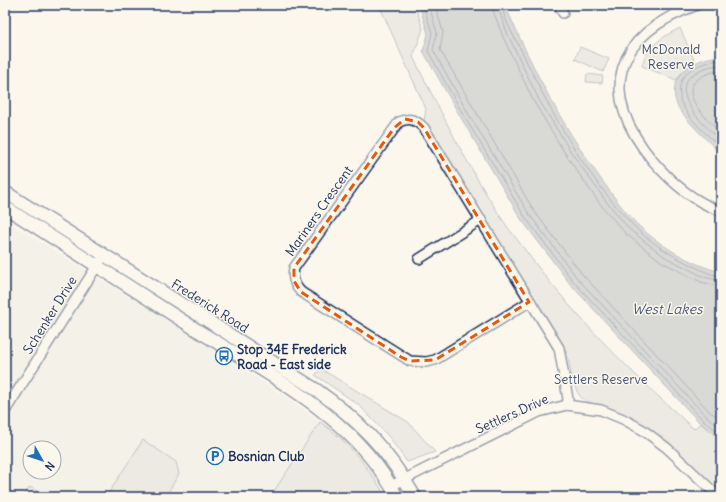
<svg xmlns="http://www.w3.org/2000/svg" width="726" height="502" font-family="Delius,sans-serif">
<rect width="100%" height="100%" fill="#fbf7ec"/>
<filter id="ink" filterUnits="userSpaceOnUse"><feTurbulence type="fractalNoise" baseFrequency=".025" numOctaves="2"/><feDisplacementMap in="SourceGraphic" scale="8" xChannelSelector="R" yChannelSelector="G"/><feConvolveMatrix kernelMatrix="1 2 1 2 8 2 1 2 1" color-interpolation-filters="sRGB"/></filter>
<g filter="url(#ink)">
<!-- built -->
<path fill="#eae8e2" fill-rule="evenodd" d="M5,220L181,329L286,397L321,421L354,452L378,483L386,497H5ZM30,448H54V472H30Z"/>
<!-- green -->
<g fill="#dadad7" stroke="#7a849a">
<path d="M379,5H415L423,29L413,57C441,112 468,167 502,219C511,233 522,245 531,258C579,322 635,376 694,429L700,423L716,435L721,434V494C690,465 661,432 622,414C611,409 586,404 580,396C572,386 570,366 567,353L424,121L426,109Z"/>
<path d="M680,28L695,62L686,69L676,80L642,66C646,46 664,36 680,28Z"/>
<path d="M580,47L609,59L603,72L575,59Z"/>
<path d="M587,74L603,76L602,83L586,82Z"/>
<path d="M321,369L408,422L435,452L407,462L389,437L359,405L315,375Z"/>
<path d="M320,422C348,440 370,470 386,497H270Z"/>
<path d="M143,440L176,462L179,474L165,497H106Z"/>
<path d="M30,487L46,497H23Z"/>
</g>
<!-- water -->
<g fill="#afb3bb" stroke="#747e96">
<path d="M419,5H505C531,65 560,122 598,175C610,191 621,208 635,222C656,244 692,265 721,272V434L716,435L700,423L570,284L521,219L461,118L423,51L428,34Z"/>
<path d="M721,56V154C710,143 683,118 677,105C665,74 695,58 721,56Z"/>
</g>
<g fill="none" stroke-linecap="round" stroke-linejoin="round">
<!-- shore -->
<g stroke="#566483" stroke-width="1">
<path d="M423,5L432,33L428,51L464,116L525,217L573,281L703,420L716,430H721"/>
<path d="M429,5L437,33L433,50L468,113L529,214L577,278L706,416L717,425H721"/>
<path d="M435,5L443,32L440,50L534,211L582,274L710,412L721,419"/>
<path d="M491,5L503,37L534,102L566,155L600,204L626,234L662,262L701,282L721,287"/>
<path d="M497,5L508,35L539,100L571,152L605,200L630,230L665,257L704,277L721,281"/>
<path d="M502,5C503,20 518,43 525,58C552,115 588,179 633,225C648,241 668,253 687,263C698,268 709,275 721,276"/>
<path d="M721,60C701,62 676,71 680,95C680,98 680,102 682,104C690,121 708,135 721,148"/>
<path d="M721,65C709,66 702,68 692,75C668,94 707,128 721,141"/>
<path d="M721,71C712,72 706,73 698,79C677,94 709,121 721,133"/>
</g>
<!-- street casing -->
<g stroke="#1b2f5e" stroke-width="12">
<g id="street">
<path d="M559,5L563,13"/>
<path d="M697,5C614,35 596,92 653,161C671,182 694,202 721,211"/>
<path d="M419,259L481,220"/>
<path d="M529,302L435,360L426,362L410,361L301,292C294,285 292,278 294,268L399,122C410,117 416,120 424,128L559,348L568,399L567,405"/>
<path d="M5,411L100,261"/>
<path d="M391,486L539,412L567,405L601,410L623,419L643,430L667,448L719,497"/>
</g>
</g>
<!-- secondary casing -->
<g stroke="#1b2f5e" stroke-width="15">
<g id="secondary">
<path d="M5,192L315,389C359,420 388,450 415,497"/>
<path d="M5,207C69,248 133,289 197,330C270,376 355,417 397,497"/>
</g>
</g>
<!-- street -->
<use href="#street" stroke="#fbf7ec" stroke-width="9"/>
<!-- secondary -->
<use href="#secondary" stroke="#fbf7ec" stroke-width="12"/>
</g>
</g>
<!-- marked area -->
<path d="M0 0H726V502H0ZM405,119L418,122L424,128L529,302L435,360L410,361L401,357L301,292L294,281V268L394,128Z" fill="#fbf7ec" fill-opacity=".55" fill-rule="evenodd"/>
<path fill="none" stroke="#e8590c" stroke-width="3" stroke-dasharray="8 5" stroke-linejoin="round" d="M405,119L418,122L424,128L529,302L435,360L410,361L401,357L301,292L294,281V268L394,128Z"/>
<!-- icons -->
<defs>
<g id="bus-ring" transform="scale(0.9)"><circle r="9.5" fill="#fbf7ec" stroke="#1f6fb2" stroke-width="1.5"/><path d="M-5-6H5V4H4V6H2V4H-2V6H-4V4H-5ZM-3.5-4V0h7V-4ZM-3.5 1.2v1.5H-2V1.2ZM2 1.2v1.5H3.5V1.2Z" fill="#1f6fb2"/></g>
<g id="parking-ring" transform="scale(0.9)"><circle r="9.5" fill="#fbf7ec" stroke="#1f6fb2" stroke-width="1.5"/><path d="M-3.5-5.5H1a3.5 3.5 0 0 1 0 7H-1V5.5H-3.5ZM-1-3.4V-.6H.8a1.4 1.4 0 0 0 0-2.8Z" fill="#1f6fb2"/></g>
</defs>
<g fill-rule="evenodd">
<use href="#bus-ring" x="224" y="356"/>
<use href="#parking-ring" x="215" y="456"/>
</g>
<g text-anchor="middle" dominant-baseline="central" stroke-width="3" stroke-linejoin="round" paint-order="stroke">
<!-- park labels -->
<g font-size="13" fill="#415176" stroke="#fbf7ec">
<text x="671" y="49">McDonald<tspan x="671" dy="15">Reserve</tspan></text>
<text x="601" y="379">Settlers Reserve</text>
</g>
<!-- street labels -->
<g font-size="13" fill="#1b2f5e" stroke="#fbf7ec">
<text transform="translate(319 211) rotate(-55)">Mariners Crescent</text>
<text transform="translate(210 306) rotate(32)">Frederick Road</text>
<text transform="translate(50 315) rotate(-58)">Schenker Drive</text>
<text transform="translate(512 414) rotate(-24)">Settlers Drive</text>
</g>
<!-- poi labels -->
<g font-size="13" font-weight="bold" fill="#1b2f5e" stroke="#fbf7ec" text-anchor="start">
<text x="237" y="349">Stop 34E Frederick<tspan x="237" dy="15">Road - East side</tspan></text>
<text x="228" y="456">Bosnian Club</text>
</g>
<!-- water labels -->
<g font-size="14" font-style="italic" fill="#47577a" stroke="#fbf7ec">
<text x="667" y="309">West Lakes</text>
</g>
</g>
<!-- margin -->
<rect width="726" height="502" fill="none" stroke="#fbf7ec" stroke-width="20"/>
<rect x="10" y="10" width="706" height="482" fill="none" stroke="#1b2f5e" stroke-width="1.5" filter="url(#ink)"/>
<!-- north arrow -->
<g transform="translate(42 460) rotate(129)"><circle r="19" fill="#fbf7ec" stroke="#a1a7b3"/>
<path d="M0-3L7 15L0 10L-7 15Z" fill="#1f6fb2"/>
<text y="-6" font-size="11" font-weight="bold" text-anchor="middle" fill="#1b2f5e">N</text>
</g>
</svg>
